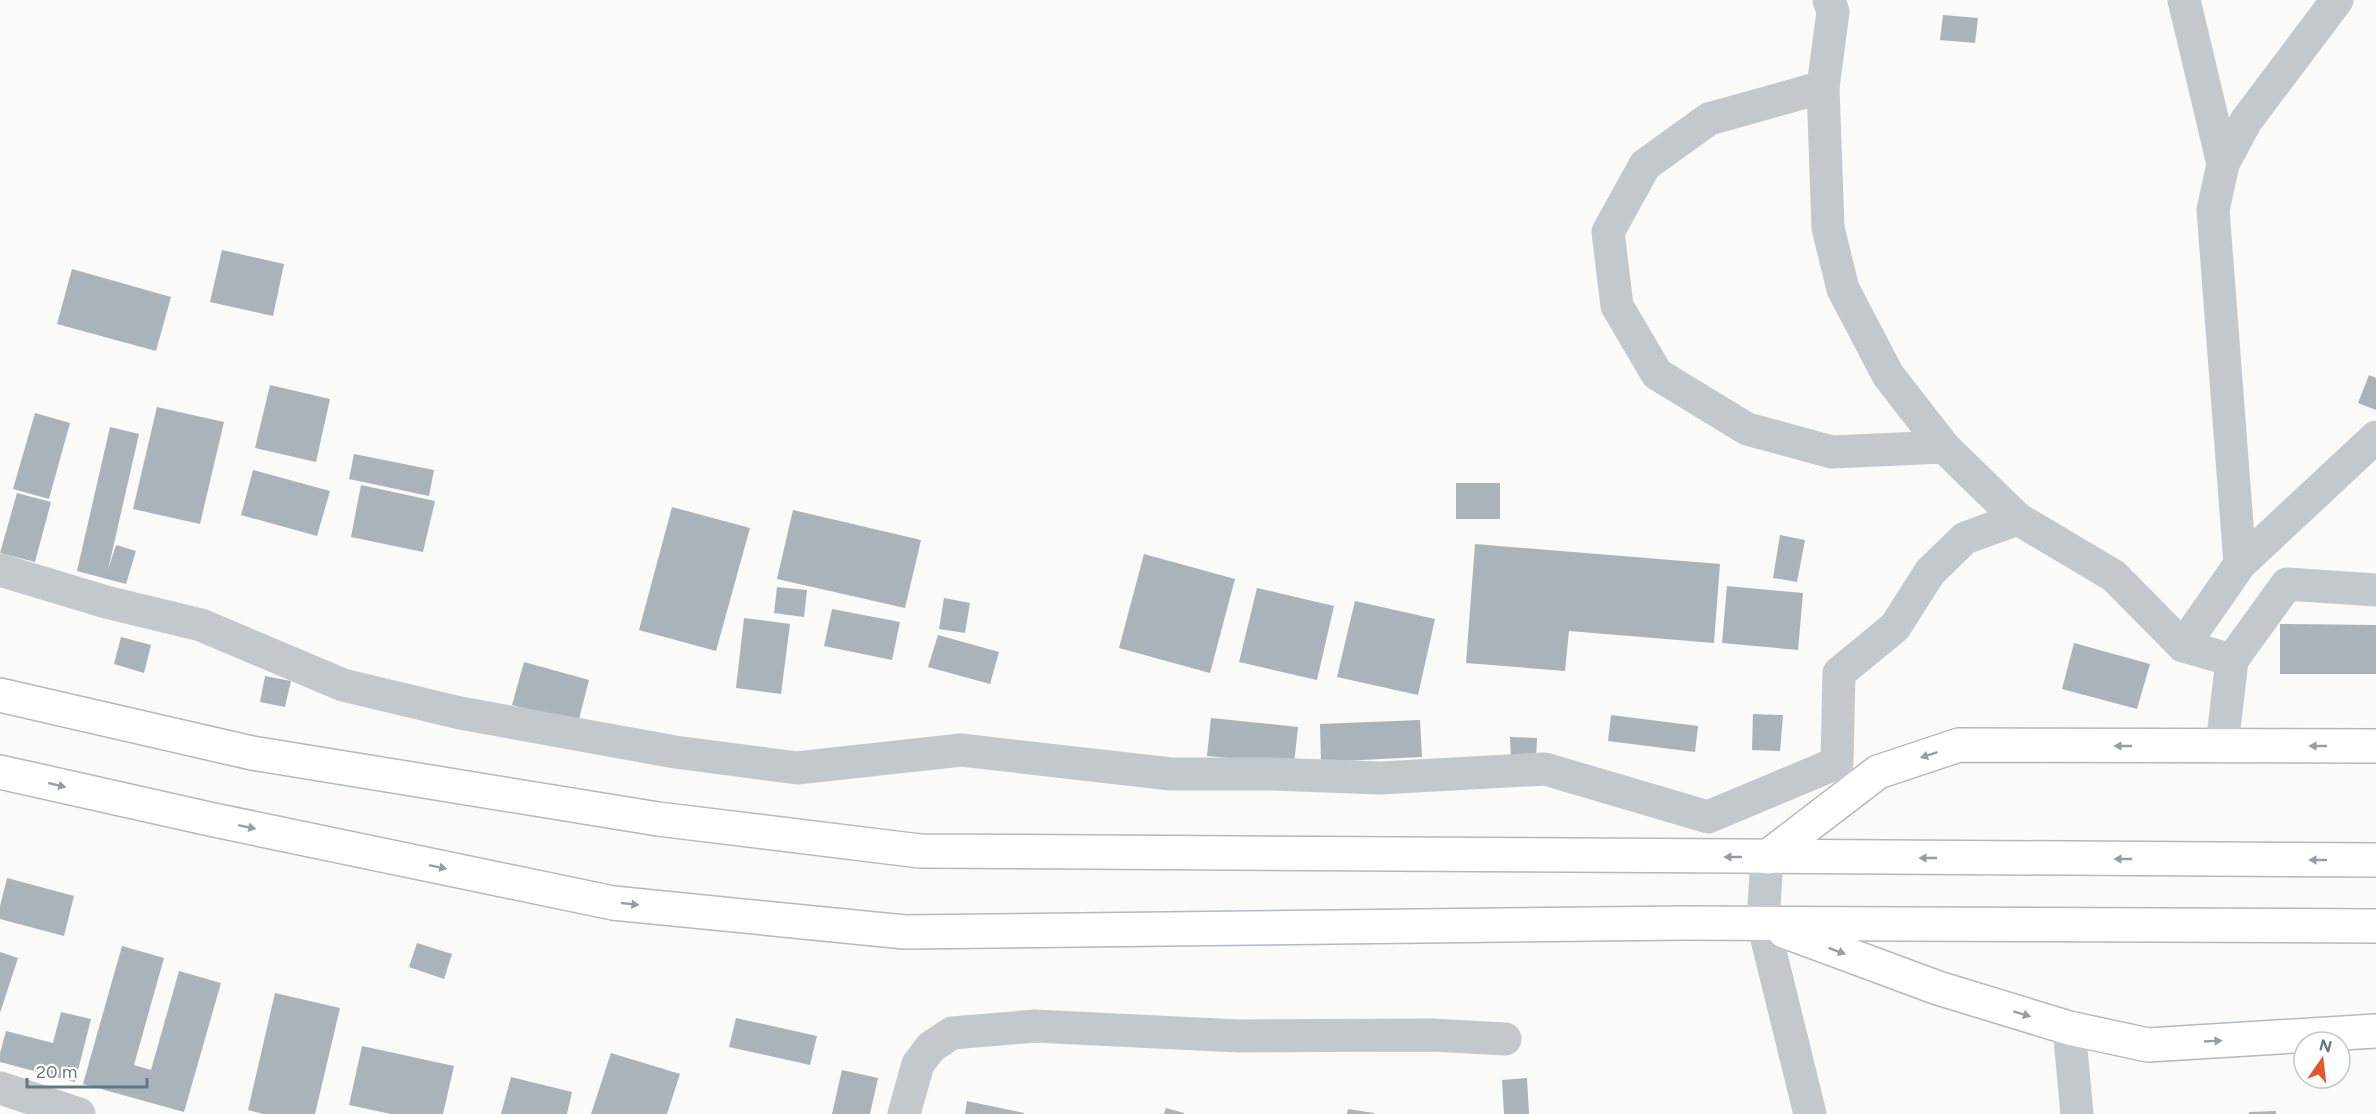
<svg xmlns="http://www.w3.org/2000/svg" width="2376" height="1114" font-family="Figtree,sans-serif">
<rect width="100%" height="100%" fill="#fafaf8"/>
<!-- building -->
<g fill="#aab3b9">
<path d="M1943,15L1978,18L1975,43L1940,40Z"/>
<path d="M222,250L284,264L273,316L210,302Z"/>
<path d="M72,269L171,297L156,351L57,324Z"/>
<path d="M2369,375L2376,378V410L2358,403Z"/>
<path d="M270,385L330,399L316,462L255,448Z"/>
<path d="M157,407L224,422L200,524L133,509Z"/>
<path d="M35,413L70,423L49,499L13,489Z"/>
<path d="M110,427L139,434L108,570L116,545L136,551L126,584L77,571Z"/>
<path d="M354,454L434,470L429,496L349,479Z"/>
<path d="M253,470L330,491L317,536L241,515Z"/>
<rect x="1456" y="483" width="44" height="36"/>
<path d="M361,485L435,501L423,552L351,537Z"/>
<path d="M17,493L51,502L35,562L0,553Z"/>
<path d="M672,507L750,528L716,651L639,630Z"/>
<path d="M793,510L921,540L905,608L777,579Z"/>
<path d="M1780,535L1805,540L1797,582L1773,578Z"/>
<path d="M1475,544L1720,564L1714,643L1569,631L1565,671L1466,663Z"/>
<path d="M1144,554L1235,579L1210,673L1119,648Z"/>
<path d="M1727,586L1803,593L1798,650L1722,643Z"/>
<path d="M777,587L807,590L804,617L774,613Z"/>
<path d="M1257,588L1334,606L1317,680L1239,662Z"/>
<path d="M944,598L970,603L965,633L939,629Z"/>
<path d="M1355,601L1435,619L1418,695L1337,677Z"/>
<path d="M832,609L900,622L892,660L824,646Z"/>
<path d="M744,618L790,624L781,694L736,688Z"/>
<path d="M2280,624L2376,625V674H2280Z"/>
<path d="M938,635L999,652L990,684L928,667Z"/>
<path d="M121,637L151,645L144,673L114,664Z"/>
<path d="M2074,643L2150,664L2137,709L2062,689Z"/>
<path d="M524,662L589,680L578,723L512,705Z"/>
<path d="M265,676L291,681L285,707L260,702Z"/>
<path d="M1753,714L1783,715L1780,751L1752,750Z"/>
<path d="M1611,715L1698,726L1695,752L1608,741Z"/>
<path d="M1211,718L1298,727L1294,764L1207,756Z"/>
<path d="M1420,720L1422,757L1321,762L1320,724Z"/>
<path d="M1510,737L1537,738L1536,760L1511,759Z"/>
<path d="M7,878L74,896L64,936L0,919V906Z"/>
<path d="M417,943L452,954L444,979L409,967Z"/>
<path d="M122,946L164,958L134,1065L151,1070L179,971L221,983L184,1112L83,1084Z"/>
<path d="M0,952L18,958L0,1013Z"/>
<path d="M275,993L340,1008L315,1114H263L248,1110Z"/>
<path d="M61,1012L91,1019L75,1082L0,1062V1053L6,1031L53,1043Z"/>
<path d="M736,1018L817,1036L810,1065L729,1047Z"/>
<path d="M362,1046L454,1066L443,1114H391L349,1105Z"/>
<path d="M611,1053L680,1074L667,1114H591Z"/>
<path d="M842,1070L878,1078L870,1114H832Z"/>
<path d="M511,1077L572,1092L567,1114H501Z"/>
<path d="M1527,1078L1529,1114H1504L1502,1080Z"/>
<path d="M967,1101L1024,1113V1114H965Z"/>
<path d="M1166,1108L1184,1113V1114H1164Z"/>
<path d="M1348,1109L1374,1113V1114H1347Z"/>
<path d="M2276,1111V1114H2249V1112Z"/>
</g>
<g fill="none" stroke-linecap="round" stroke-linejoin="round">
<!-- highway casing -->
<g stroke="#b4b9bd" stroke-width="36">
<g id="highway">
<path d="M0,695L252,753L658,819L920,851L2376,860"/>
<path d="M0,772L214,820L613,903L905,932L1685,923L2376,926"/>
<path d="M1767,857L1878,772L1959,745L2376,746"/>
<path d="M1784,931L1938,988L2069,1028L2148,1045L2376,1031"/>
</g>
</g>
<!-- minor -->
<g stroke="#c3c8cc" stroke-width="33">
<path d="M1829,0L1833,12L1823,87L1828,228L1843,289L1888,375L1944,447L2018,519L2114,576L2183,646L2232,660L2222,746"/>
<path d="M2184,0L2223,164"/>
<path d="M1823,87L1709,119L1645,165L1608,232L1617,306L1657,374L1747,429L1832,452L1944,447"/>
<path d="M2240,564L2213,210L2223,164L2246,121L2337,0"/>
<path d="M0,570L106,602L201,625L343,685L460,713L675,752L797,768L961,750L1171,774H1270L1380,778L1545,769L1708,817L1837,763L1839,673L1895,627L1930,572L1965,538L2018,519"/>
<path d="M2183,646L2240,564L2376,437"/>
<path d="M2232,660L2287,584L2376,590"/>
<path d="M1767,857L1763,923L1810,1114"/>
<path d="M2069,1028L2077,1114"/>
<path d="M0,1088L79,1114"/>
<path d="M904,1114L918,1064L931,1047L952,1033L1035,1026L1239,1036L1432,1035L1505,1039"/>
</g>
<!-- highway -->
<use href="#highway" stroke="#fff" stroke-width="33"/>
</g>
<!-- one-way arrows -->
<defs><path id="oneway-solid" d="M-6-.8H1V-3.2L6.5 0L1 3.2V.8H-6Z" transform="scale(1.5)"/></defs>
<g fill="#939fa8">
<use href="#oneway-solid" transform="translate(2123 746) rotate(-180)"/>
<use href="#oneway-solid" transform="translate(2318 746) rotate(-180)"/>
<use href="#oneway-solid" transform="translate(1929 755) rotate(162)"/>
<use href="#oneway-solid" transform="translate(57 785) rotate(13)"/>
<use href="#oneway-solid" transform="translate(247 827) rotate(12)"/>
<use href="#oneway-solid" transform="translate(1733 857) rotate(-180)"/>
<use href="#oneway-solid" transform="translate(1928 858) rotate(-180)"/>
<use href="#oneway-solid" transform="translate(2123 859) rotate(-180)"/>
<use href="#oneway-solid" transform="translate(2318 860) rotate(-180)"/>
<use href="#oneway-solid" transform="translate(438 867) rotate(12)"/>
<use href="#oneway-solid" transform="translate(630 904) rotate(6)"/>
<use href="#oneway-solid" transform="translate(1837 951) rotate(20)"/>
<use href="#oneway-solid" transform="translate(2022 1014) rotate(17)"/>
<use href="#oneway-solid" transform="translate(2213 1041) rotate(-3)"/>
</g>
<!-- north arrow -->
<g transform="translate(2322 1060) rotate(14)"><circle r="28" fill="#ffffff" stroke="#c1c8cd" stroke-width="1.5"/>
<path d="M0-4.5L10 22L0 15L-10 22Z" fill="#e4572e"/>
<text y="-9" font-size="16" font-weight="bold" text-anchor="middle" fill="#657683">N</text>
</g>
<!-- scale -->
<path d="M27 1078v9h120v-9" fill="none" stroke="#657683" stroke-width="3"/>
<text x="36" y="1078" font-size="18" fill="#657683" stroke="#ffffff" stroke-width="4.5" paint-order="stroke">20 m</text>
</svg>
